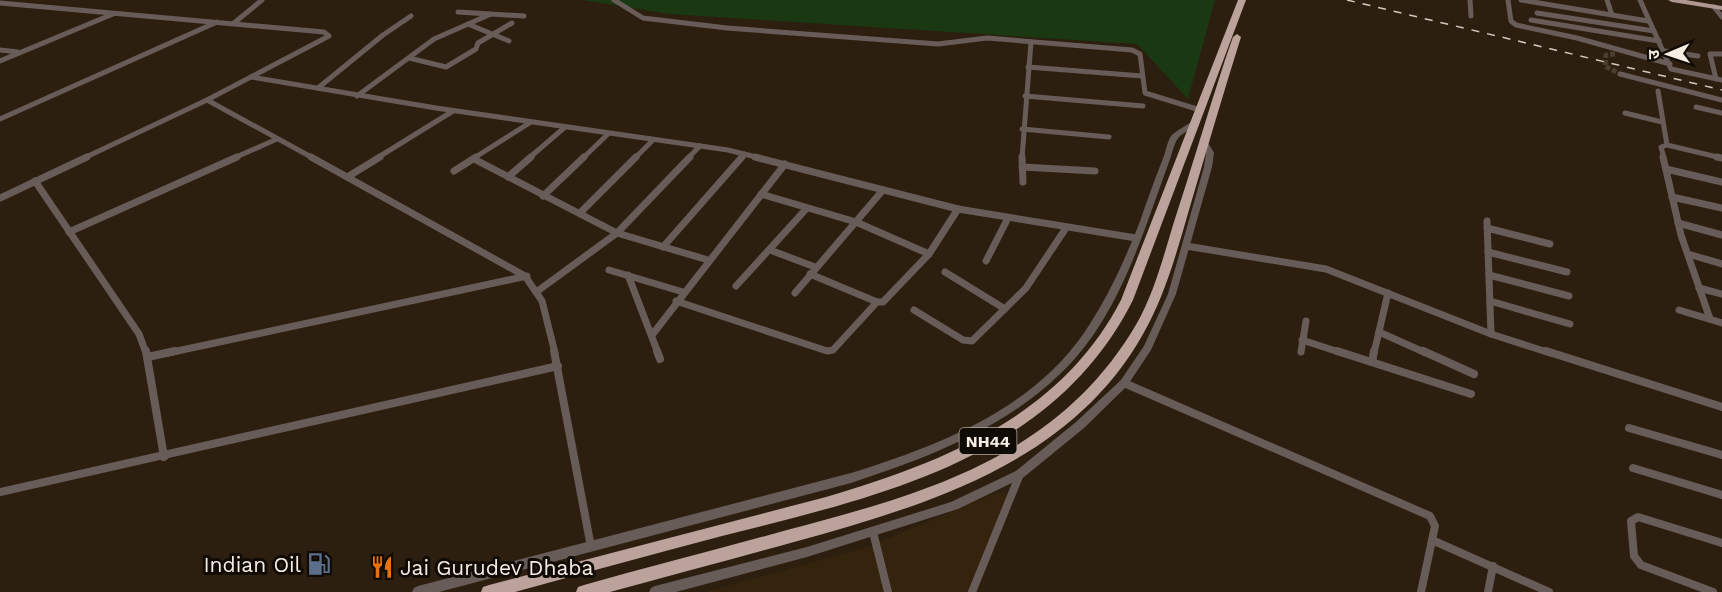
<svg xmlns="http://www.w3.org/2000/svg" width="1722" height="592" font-family="'Work Sans','Noto Sans Devanagari',sans-serif">
<rect width="100%" height="100%" fill="#2d1f0f"/>
<!-- built -->
<path fill="#35240d" d="M998,492L1008,495L969,592H706L871,546Z"/>
<!-- green -->
<path fill="#1a3812" d="M583,0H1215L1188,99L1137,44L669,14Z"/>
<g fill="none" stroke-linecap="round" stroke-linejoin="round">
<!-- minor-tunnel -->
<path stroke="#4b3e2f" stroke-width="5" stroke-dasharray="5 2" stroke-linecap="butt" d="M1615,54L1606,55L1605,66L1620,74"/>
<!-- minor-far2 -->
<g stroke="#685c59" stroke-width="5">
<path d="M614,0L643,18L727,28L938,44L987,38L1132,50L1140,54L1145,93L1200,110"/>
<path d="M1470,0L1471,16"/>
<path d="M1508,0L1511,21L1516,25L1577,38L1670,64"/>
<path d="M1521,0L1648,21"/>
<path d="M1607,0L1612,15"/>
<path d="M1640,0L1671,69L1722,80"/>
<path d="M0,3L324,32L329,36L207,100L84,158"/>
<path d="M1714,7L1722,17"/>
<path d="M458,12L524,16"/>
<path d="M1537,13L1654,31"/>
<path d="M1531,20L1659,41"/>
<path d="M234,23L262,0"/>
<path d="M468,24L509,41"/>
<path d="M0,50L18,52"/>
<path d="M1664,51L1698,56"/>
<path d="M409,58L446,67L476,49L478,43L512,23"/>
<path d="M0,61L113,14"/>
<path d="M1028,67L1142,76"/>
<path d="M1620,74L1722,100"/>
<path d="M251,77L436,108L728,150L760,158"/>
<path d="M1716,79L1710,54H1722"/>
<path d="M318,88L383,35L411,16"/>
<path d="M1658,91L1667,145L1722,158"/>
<path d="M357,96L434,39L491,14"/>
<path d="M1025,96L1143,106"/>
<path d="M207,100L313,158"/>
<path d="M1696,107L1722,113"/>
<path d="M1625,113L1662,122"/>
<path d="M0,119L217,22"/>
<path d="M1022,129L1109,137"/>
<path d="M234,158L277,139"/>
<path d="M377,158L453,111"/>
<path d="M474,158L531,122"/>
<path d="M529,158L564,128"/>
<path d="M583,158L608,134"/>
<path d="M635,158L653,140"/>
<path d="M688,158L700,146"/>
<path d="M740,158L744,154"/>
<path d="M1022,158L1031,42"/>
<path d="M1664,158L1661,147L1667,145"/>
</g>
<!-- minor-far1 -->
<g stroke="#685c59" stroke-width="7">
<path d="M311,157L525,276L542,301L555,353"/>
<path d="M755,157L958,209L1136,238"/>
<path d="M1022,157L1023,182"/>
<path d="M1663,157L1681,235L1710,319"/>
<path d="M1717,157L1722,158"/>
<path d="M474,159L617,233L708,260"/>
<path d="M1022,167L1095,171"/>
<path d="M1666,169L1722,182"/>
<path d="M454,171L476,157"/>
<path d="M349,176L380,157"/>
<path d="M508,177L531,157"/>
<path d="M35,181L139,334L146,353"/>
<path d="M761,194L856,222L929,254"/>
<path d="M543,196L584,157"/>
<path d="M1672,197L1722,208"/>
<path d="M0,198L87,157"/>
<path d="M580,213L636,157"/>
<path d="M1487,221L1491,334"/>
<path d="M1678,223L1722,235"/>
<path d="M1487,228L1550,244"/>
<path d="M69,232L237,157"/>
<path d="M1186,246L1326,269L1491,334L1550,353"/>
<path d="M663,247L742,157"/>
<path d="M770,250L815,267"/>
<path d="M1488,252L1567,272"/>
<path d="M1688,254L1722,264"/>
<path d="M986,261L1008,218"/>
<path d="M609,270L683,292"/>
<path d="M945,272L1005,309"/>
<path d="M810,274L877,302H883L929,254L958,209"/>
<path d="M628,275L658,353"/>
<path d="M1489,275L1569,296"/>
<path d="M736,286L807,208"/>
<path d="M1699,288L1722,294"/>
<path d="M539,290L617,233L690,157"/>
<path d="M795,293L883,190"/>
<path d="M676,301L827,351L833,350L877,302"/>
<path d="M1490,301L1570,324"/>
<path d="M914,310L963,340L972,341L1026,288L1066,228"/>
<path d="M1679,310L1722,323"/>
<path d="M1379,332L1426,353"/>
<path d="M652,335L785,164"/>
<path d="M1302,340L1342,353"/>
<path d="M1301,352L1306,321"/>
<path d="M168,353L527,276"/>
<path d="M1374,353L1388,293"/>
</g>
<!-- minor -->
<g stroke="#685c59" stroke-width="8">
<path d="M146,351L164,457"/>
<path d="M554,351L591,547"/>
<path d="M657,351L660,359"/>
<path d="M1337,351L1471,394"/>
<path d="M1423,351L1474,374"/>
<path d="M1546,351L1722,407"/>
<path d="M148,357L175,351"/>
<path d="M1372,362L1374,351"/>
<path d="M1124,383L1430,516L1435,526L1421,592"/>
<path d="M1629,428L1722,455"/>
<path d="M1633,468L1722,495"/>
<path d="M0,492L558,366"/>
<path d="M873,532L888,592"/>
<path d="M1432,540L1549,592"/>
<path d="M972,592L1020,474"/>
<path d="M1488,592L1493,566"/>
<path d="M1713,592L1641,565L1634,556L1631,521L1638,517L1722,543"/>
</g>
<!-- tertiary -->
<g fill="#685c59" fill-rule="evenodd">
<path d="M1191,122H1194L1198,124C1192,129 1184,132 1179,137C1174,142 1172,155 1169,162C1158,192 1148,222 1136,252C1120,292 1099,334 1069,365C1010,427 930,457 851,483L439,592H412L414,588L418,586L851,473C937,446 1030,411 1084,333C1107,299 1124,262 1139,224C1147,201 1155,178 1164,156C1166,150 1168,139 1172,135C1177,130 1186,126 1191,122Z"/>
<path d="M1201,141H1207L1214,153L1212,167L1176,294L1151,350L1127,386L1084,428L1024,477L958,509L807,557L676,592H649L651,588L655,586L807,547L951,502L1016,471L1076,422L1121,380L1144,346L1168,294L1204,167L1206,153L1200,143Z"/>
</g>
<!-- primary -->
<path fill="#ad9790" fill-rule="evenodd" d="M1668,0H1686L1722,6V10L1672,2Z"/>
<!-- trunk -->
<g fill="#bba29b" fill-rule="evenodd">
<path d="M1238,0H1246L1133,300C1053,459 880,496 722,536C653,554 584,573 515,592H481L483,587L489,585L826,497C944,462 1061,416 1121,300Z"/>
<path d="M1237,34L1241,37C1223,94 1206,152 1189,210C1178,248 1167,288 1149,323C1079,460 932,504 794,542C733,559 672,575 610,592H576L578,587L584,585C651,566 719,549 787,530C926,493 1059,457 1137,323C1154,293 1163,258 1173,225C1191,170 1207,115 1225,60L1233,37Z"/>
</g>
<!-- rail -->
<path stroke="#d3c9be" stroke-width="1.5" stroke-dasharray="8 8" stroke-linecap="butt" d="M1347,0L1722,90"/>
</g>
<!-- icons -->
<defs>
<g id="fuel-bare" transform="scale(1.8)"><path d="M-5.5-6h7V0h2V4h1.3V-2.5L3-4.5l.8-.8L6-3V5H2.5V1h-1V6h-7ZM-4.2-4.7v3.2H.2V-4.7Z" fill="#5c6f8a" stroke="#100b05" stroke-width="2.5" paint-order="stroke"/></g>
<g id="restaurant-bare" transform="scale(1.8)"><path d="M-5-6h1v4h1v-4h1v4h1v-4h1v5L-1.5 .5V6h-2V.5L-5-1ZM5-6V6H3V1.5H1.5Q1.5-4 5-6Z" fill="#e8710a" stroke="#100b05" stroke-width="2.5" paint-order="stroke"/></g>
</defs>
<g fill-rule="evenodd">
<use href="#fuel-bare" x="319" y="564"/>
<use href="#restaurant-bare" x="382" y="567"/>
</g>
<g text-anchor="middle" dominant-baseline="central" stroke-width="6" stroke-linejoin="round" paint-order="stroke">
<!-- shield labels -->
<rect fill="#100b05" stroke="#b2a9a0" stroke-width="1.5" x="959.5" y="428" width="57" height="26" rx="4.5"/>
<g font-size="16" font-weight="bold" fill="#f7ede3">
<text x="988" y="441">NH44</text>
</g>
<!-- near-poi labels -->
<g font-size="21" fill="#f7ede3" stroke="#100b05" text-anchor="end">
<text x="301" y="564">Indian Oil</text>
<text x="400" y="567" text-anchor="start">Jai Gurudev Dhaba</text>
</g>
</g>
<!-- north arrow -->
<g transform="translate(1668 54) rotate(268)" stroke="#100b05" stroke-width="4.5" paint-order="stroke">
<path d="M0-4.5L10 22L0 15L-10 22Z" fill="#f7ede3"/>
<text y="-9" font-size="16" font-weight="bold" text-anchor="middle" fill="#f7ede3">उ</text>
</g>
</svg>
